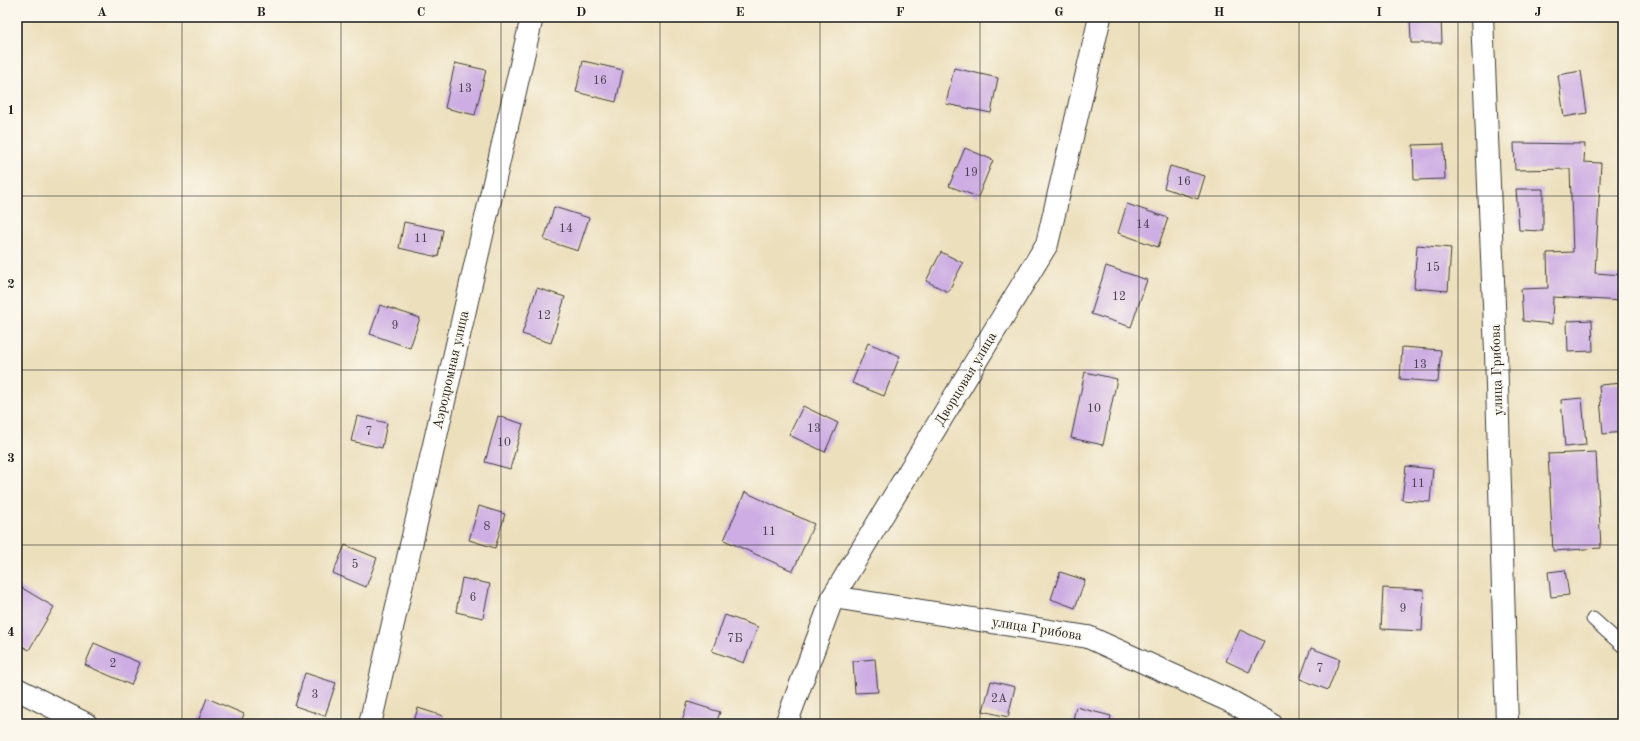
<svg xmlns="http://www.w3.org/2000/svg" width="1640" height="741" font-family="'Old Standard TT',serif">
<rect width="100%" height="100%" fill="#fbf7ec"/>
<filter id="ink" filterUnits="userSpaceOnUse"><feTurbulence type="fractalNoise" baseFrequency=".025" numOctaves="2"/><feDisplacementMap in="SourceGraphic" scale="8" xChannelSelector="R" yChannelSelector="G"/><feConvolveMatrix kernelMatrix="1 2 1 2 8 2 1 2 1" color-interpolation-filters="sRGB"/></filter>
<filter id="wash" filterUnits="userSpaceOnUse"><feTurbulence type="fractalNoise" baseFrequency=".012" numOctaves="4" result="noise"/><feDisplacementMap in="SourceGraphic" scale="16" xChannelSelector="R" yChannelSelector="G"/><feGaussianBlur stdDeviation="0.9" result="paint"/><feColorMatrix in="noise" values="0 0 0 0 0 0 0 0 0 0 0 0 0 0 0 0 0 1.4 0 .05"/><feComposite in="paint" operator="in"/></filter>
<g filter="url(#wash)">
<rect width="100%" height="100%" fill="#ecdfbc"/>
<g id="blocks">
<!-- building -->
<g fill="#cdade3">
<path d="M1410,17H1441L1442,43H1411Z"/>
<path d="M583,61L623,70L616,102L576,92Z"/>
<path d="M455,63L486,70L475,115L445,108Z"/>
<path d="M954,68L998,78L991,113L946,104Z"/>
<path d="M1581,71L1587,113L1564,117L1558,75Z"/>
<path d="M1514,143L1585,144L1584,162L1601,163L1595,273L1623,275V301L1553,297L1552,324L1523,321L1521,289L1548,288L1547,253L1573,252L1570,169L1515,170Z"/>
<path d="M1444,144L1445,179L1414,180L1413,145Z"/>
<path d="M965,148L993,160L978,197L949,186Z"/>
<path d="M1170,166L1205,176L1198,199L1164,188Z"/>
<path d="M1516,189H1543V231L1519,230Z"/>
<path d="M1127,204L1168,218L1158,247L1118,233Z"/>
<path d="M554,207L589,218L578,251L544,240Z"/>
<path d="M404,222L443,230L438,257L399,248Z"/>
<path d="M1417,245L1451,248L1448,291L1414,288Z"/>
<path d="M941,252L963,263L948,292L926,281Z"/>
<path d="M1106,266L1147,280L1131,327L1091,314Z"/>
<path d="M537,288L565,297L551,343L522,334Z"/>
<path d="M380,305L420,318L410,348L370,334Z"/>
<path d="M1592,320L1593,351L1568,352L1567,321Z"/>
<path d="M868,343L900,356L884,396L852,383Z"/>
<path d="M1402,347L1441,350L1438,382L1400,379Z"/>
<path d="M1085,372L1117,379L1103,445L1071,438Z"/>
<path d="M1623,383V432L1603,434L1599,385Z"/>
<path d="M1582,398L1586,445L1565,447L1561,400Z"/>
<path d="M803,406L838,423L825,452L789,435Z"/>
<path d="M357,416L387,423L382,448L351,441Z"/>
<path d="M498,416L523,424L510,469L485,462Z"/>
<path d="M1596,452L1601,548L1553,551L1548,454Z"/>
<path d="M1406,466L1433,469L1430,502L1402,500Z"/>
<path d="M745,492L814,524L793,571L724,540Z"/>
<path d="M479,506L505,514L495,548L469,540Z"/>
<path d="M345,545L377,558L366,587L333,573Z"/>
<path d="M1565,570L1569,595L1551,597L1548,572Z"/>
<path d="M1060,572L1085,580L1075,608L1051,599Z"/>
<path d="M462,578L490,584L483,618L456,612Z"/>
<path d="M17,585L54,607L29,650L17,643Z"/>
<path d="M1383,588L1424,590L1422,631L1381,629Z"/>
<path d="M725,615L758,627L744,663L712,651Z"/>
<path d="M1240,630L1264,641L1249,672L1226,661Z"/>
<path d="M94,643L140,663L131,685L85,665Z"/>
<path d="M1311,648L1340,659L1328,690L1300,679Z"/>
<path d="M875,659L878,692L855,693L853,661Z"/>
<path d="M305,673L336,683L325,716L295,706Z"/>
<path d="M991,681L1015,687L1008,717L983,711Z"/>
<path d="M207,698L244,714L240,724H197Z"/>
<path d="M688,702L720,712L716,724H681Z"/>
<path d="M1076,707L1111,716L1109,724H1072Z"/>
<path d="M418,708L443,716L441,724H413Z"/>
</g>
</g>
</g>
<g filter="url(#ink)">
<use href="#blocks" fill-opacity="0" stroke="#3b3934" stroke-width="1"/>
<g fill="none" stroke-linecap="round" stroke-linejoin="round">
<!-- service casing -->
<g stroke="#3b3934" stroke-width="15">
<path id="service" d="M1593,619L1623,646"/>
</g>
<!-- minor casing -->
<g stroke="#3b3934" stroke-width="24">
<g id="minor">
<path d="M1482,17L1496,352L1507,724"/>
<path d="M833,597L1088,637L1232,702L1271,724"/>
<path d="M370,724L532,17"/>
<path d="M786,724L833,597L1047,244L1100,17"/>
</g>
</g>
<!-- tertiary casing -->
<g stroke="#3b3934" stroke-width="24">
<path id="tertiary" d="M17,689L86,724"/>
</g>
<!-- service -->
<use href="#service" stroke="#fff" stroke-width="13"/>
<!-- minor -->
<use href="#minor" stroke="#fff" stroke-width="22"/>
<!-- tertiary -->
<use href="#tertiary" stroke="#fff" stroke-width="22"/>
</g>
</g>
<!-- grid -->
<path fill="none" stroke="#1c1c1c" stroke-width="1" stroke-opacity="0.55" d="M182,17V724M341,17V724M501,17V724M660,17V724M820,17V724M980,17V724M1139,17V724M1299,17V724M1458,17V724M17,196H1623M17,370H1623M17,545H1623"/>
<g text-anchor="middle" dominant-baseline="central" stroke-width="3" stroke-linejoin="round" paint-order="stroke">
<!-- number labels -->
<g font-size="12" fill="#48404e">
<text x="600" y="81">16</text>
<text x="465" y="89">13</text>
<text x="971" y="173">19</text>
<text x="1184" y="182">16</text>
<text x="1143" y="225">14</text>
<text x="566" y="229">14</text>
<text x="421" y="239">11</text>
<text x="1433" y="268">15</text>
<text x="1119" y="297">12</text>
<text x="544" y="316">12</text>
<text x="395" y="326">9</text>
<text x="1420" y="365">13</text>
<text x="1094" y="409">10</text>
<text x="814" y="429">13</text>
<text x="369" y="432">7</text>
<text x="504" y="443">10</text>
<text x="1418" y="484">11</text>
<text x="487" y="527">8</text>
<text x="769" y="532">11</text>
<text x="355" y="565">5</text>
<text x="473" y="598">6</text>
<text x="1403" y="609">9</text>
<text x="735" y="639">7Б</text>
<text x="113" y="664">2</text>
<text x="1320" y="669">7</text>
<text x="315" y="695">3</text>
<text x="999" y="699">2А</text>
</g>
<!-- street labels -->
<g font-size="14" fill="#1c1c1c" stroke="#fbf7ec">
<text transform="translate(451 370) rotate(-77)">Аэродромная улица</text>
<text transform="translate(1497 370) rotate(-92)">улица Грибова</text>
<text transform="translate(966 379) rotate(-59)">Дворцовая улица</text>
<text transform="translate(1037 629) rotate(9)">улица Грибова</text>
</g>
</g>
<!-- margin -->
<rect width="1640" height="741" fill="none" stroke="#fbf7ec" stroke-width="44"/>
<rect x="22" y="22" width="1596" height="697" fill="none" stroke="#1c1c1c" stroke-width="1.5"/>
<g font-size="13" text-anchor="middle" font-weight="bold" fill="#1c1c1c">
<text x="102" y="16">A</text>
<text x="261" y="16">B</text>
<text x="421" y="16">C</text>
<text x="581" y="16">D</text>
<text x="740" y="16">E</text>
<text x="900" y="16">F</text>
<text x="1059" y="16">G</text>
<text x="1219" y="16">H</text>
<text x="1379" y="16">I</text>
<text x="1538" y="16">J</text>
<text x="11" y="114">1</text>
<text x="11" y="288">2</text>
<text x="11" y="462">3</text>
<text x="11" y="636">4</text>
</g>
</svg>
